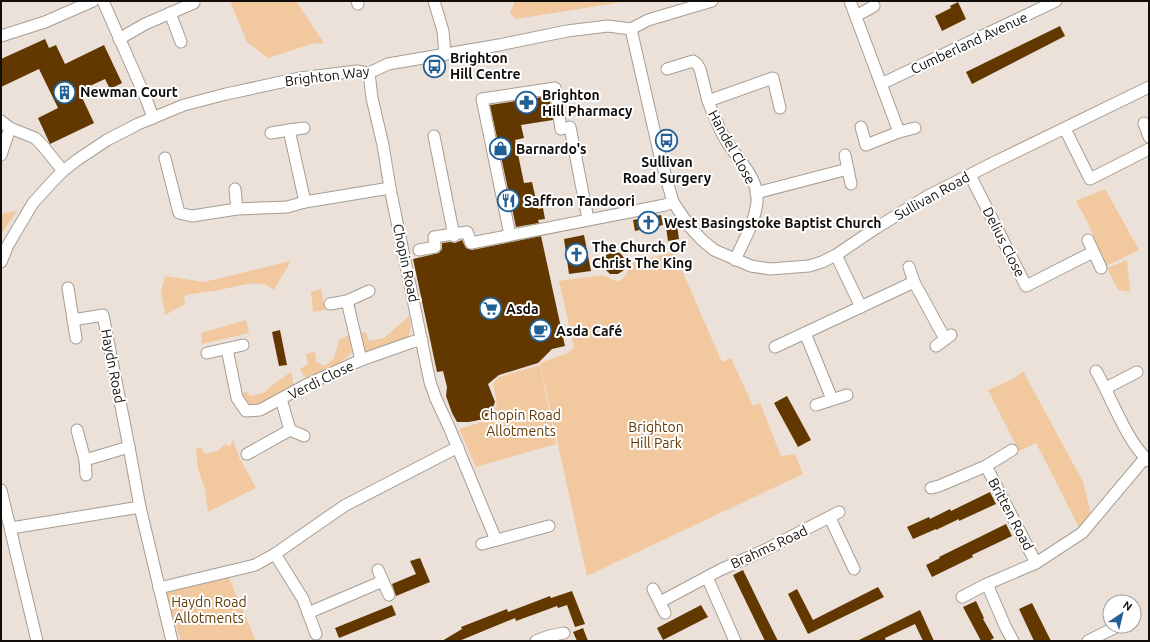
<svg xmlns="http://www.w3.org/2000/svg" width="1150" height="642" font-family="Ubuntu,sans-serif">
	<rect width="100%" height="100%" fill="#ebe1d8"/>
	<!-- green -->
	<g fill="#f2c89f">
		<polygon points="230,1 296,1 324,43 311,44 268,58 247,42"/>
		<polygon points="515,1 629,1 516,19 510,13"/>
		<polygon points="1105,189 1139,250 1106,266 1087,221 1076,201"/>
		<polygon points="17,211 1,234 1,214"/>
		<path d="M674,252L722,362L731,358L753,406L760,403L781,456L795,454L803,474L587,576L540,363L568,353L574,347L559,281C568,280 598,275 605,276C611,278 616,284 622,279C628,274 630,265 631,259L642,260Z"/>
		<polygon points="1127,260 1130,292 1118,290 1107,268"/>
		<path d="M291,261L274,290C272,289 269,286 266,285C254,280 227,289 214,291C204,292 194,293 184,296L185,304L165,315L161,291L165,276L204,282Z"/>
		<polygon points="321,289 325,310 313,312 311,292"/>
		<polygon points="409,316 411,325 408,340 361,357 358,333 366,332 369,341 384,338"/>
		<polygon points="246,320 249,333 202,344 201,333"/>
		<path d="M349,335L352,352C339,367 325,368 311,379L304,376L300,369L308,364L306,354L315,352L316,362L325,366L334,358L339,340Z"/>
		<polygon points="540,365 556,444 476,467 459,429 485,421 493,412 497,404 493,384 499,377"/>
		<polygon points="1023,371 1083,482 1091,514 1079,527 1036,443 1019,451 988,390 1015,378"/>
		<polygon points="291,372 294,386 266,403 250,408 240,394 247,392 250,396 263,393 274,384"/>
		<polygon points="233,440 239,457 256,488 208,512 205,489 198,469 196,449 201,447 205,454 217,451 225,444 230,447"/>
		<polygon points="226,571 256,641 181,641 165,594"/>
	</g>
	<!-- building -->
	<g fill="#623800">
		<polygon points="958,2 966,19 942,31 935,16 951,8 950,6"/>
		<polygon points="1060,26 1065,36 972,84 966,72"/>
		<polygon points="45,39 49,48 56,45 65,64 104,45 122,83 110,89 105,79 79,91 94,123 50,144 38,118 58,108 39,69 1,87 1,59"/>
		<polygon points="549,96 553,120 521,125 524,138 515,140 524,183 532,182 538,209 543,208 545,219 538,220 539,223 516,227 490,105"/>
		<polygon points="661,215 663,225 635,231 633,220"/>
		<polygon points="677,225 679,239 668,241 666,227"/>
		<polygon points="584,235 591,271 569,274 564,239"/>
		<polygon points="541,236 565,346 552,349 538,363 499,375 488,384 495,402 492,410 484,419 469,422 457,422 452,413 446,396 447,387 443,371 437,372 413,259 439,253 442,249 442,243 450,242 455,243 462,240 466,248 472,250"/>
		<polygon points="613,252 620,253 625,259 626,263 624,270 618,274 610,274 602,266 606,255"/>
		<polygon points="280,330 287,365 279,366 272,332"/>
		<polygon points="787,396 811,440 798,447 774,403"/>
		<polygon points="990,492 996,504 959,521 959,519 936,530 936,529 913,539 907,527 929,517 930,519 950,509 951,511"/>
		<polygon points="1006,524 1012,536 972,555 973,557 932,577 926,565 940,558 939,557"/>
		<polygon points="420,558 430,582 396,596 392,584 416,574 410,561"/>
		<polygon points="743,570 761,607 778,641 765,641 733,575"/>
		<polygon points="878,587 884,597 808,634 788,594 797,589 813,620"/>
		<polygon points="572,591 585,624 575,627 567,605 558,608 557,606 516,621 515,618 459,641 442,641 462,629 461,627 507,609 508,612 550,596 551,598"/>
		<polygon points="976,601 984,618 983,619 994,638 989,641 981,641 963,607"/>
		<polygon points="1032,603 1051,641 1034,641 1019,609"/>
		<polygon points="392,605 396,615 339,638 335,628"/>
		<polygon points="701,605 708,617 663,640 657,628"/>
		<polygon points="920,610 934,641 923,641 915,624 885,638 886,641 857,641"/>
		<polygon points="583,628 588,641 577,641 573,632"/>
	</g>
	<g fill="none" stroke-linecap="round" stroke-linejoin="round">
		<defs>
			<g id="minor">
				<polyline points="103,1 147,101 153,118"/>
				<polyline points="357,1 358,4"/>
				<polyline points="434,1 443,31 445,54"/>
				<polyline points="850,1 899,132"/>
				<polyline points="170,13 181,42"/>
				<polyline points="856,16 874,6"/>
				<polyline points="631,29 660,156 673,202 690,227 702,240 714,250 751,266 770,269 809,266 822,262 836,255 876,228 928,196 993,163 1149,87"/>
				<polyline points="1,36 45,22 93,1"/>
				<polyline points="119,39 145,24 194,3"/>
				<polyline points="667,69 693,61 697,64 700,69 708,101"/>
				<polyline points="369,73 372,98 383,145 390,188 430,382 436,399 449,427 496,540"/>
				<polyline points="881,84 1056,1"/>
				<polyline points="1,121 10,128 35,138 43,146 63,171"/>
				<polyline points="1144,123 1149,137"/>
				<polyline points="861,127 866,145 899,132 915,128"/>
				<polyline points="304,128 289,130 305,202"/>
				<polyline points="1065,129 1090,179 1149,149"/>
				<polyline points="271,133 289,130"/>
				<polyline points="434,136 454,236"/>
				<polyline points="1,155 10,128"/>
				<polyline points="845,155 851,184"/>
				<polyline points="165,158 179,213 192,216 237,209 287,207 305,202 390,188"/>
				<polyline points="970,175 1026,286 1093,252"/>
				<polyline points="235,189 237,209"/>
				<polyline points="756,193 848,169"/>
				<polyline points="510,235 482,99 555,88 561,129 570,127 587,214"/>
				<polyline points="1088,240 1101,268"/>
				<polyline points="419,250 435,247 434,237 467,232 471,243 665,205 673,202"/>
				<polyline points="836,255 861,307"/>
				<path d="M735,260C743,242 755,222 757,202C759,175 734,157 723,135C717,124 713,113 708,101L773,78L780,108"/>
				<polyline points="1,262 8,245 33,203 53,181 63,171 77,160 107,140 138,124 184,105 226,94 300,78 357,71 369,73 388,64 499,45 567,31 608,26 631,29 648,20 712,1"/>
				<polyline points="909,267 914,282 945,339"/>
				<polyline points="68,288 76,338"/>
				<polyline points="347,301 369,291"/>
				<polyline points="330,304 347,301 361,360"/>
				<polyline points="73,320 103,315 129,447 140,507 172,641"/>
				<polyline points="805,333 832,399"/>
				<polyline points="936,346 951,335"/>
				<polyline points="775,347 914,282"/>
				<polyline points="227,349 237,398 246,411 260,410 306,385 361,360 412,342 422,340"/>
				<polyline points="207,353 243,345"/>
				<path d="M1096,371C1112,398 1126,441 1149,461"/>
				<polyline points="1106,388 1137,372"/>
				<polyline points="816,405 847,395"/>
				<polyline points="77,430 85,460 86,475"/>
				<polyline points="290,430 304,436"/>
				<polyline points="247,454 290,430 281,399"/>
				<polyline points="85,460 129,447"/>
				<polyline points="986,466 1012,450"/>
				<polyline points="931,488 939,486 986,466 1036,563"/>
				<polyline points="1,490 37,641"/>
				<polyline points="830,518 854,569"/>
				<polyline points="11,528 140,507"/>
				<polyline points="482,544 549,526"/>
				<polyline points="275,554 303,599 316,634"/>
				<polyline points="378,570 389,595"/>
				<polyline points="707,577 735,641"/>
				<polyline points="987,584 1005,626 1013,641"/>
				<polyline points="159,588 255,565 275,554 344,506 458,447"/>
				<polyline points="653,589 665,613"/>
				<polyline points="962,597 987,584 1036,563 1082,533 1145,458"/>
				<polyline points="660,602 720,570 767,549 839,512"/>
				<polyline points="308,613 383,581"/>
				<polyline points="536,641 549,636 564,633"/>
				<polyline points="1088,641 1118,626"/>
			</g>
		</defs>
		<!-- minor casing -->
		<use href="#minor" stroke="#a69d94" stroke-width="13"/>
		<!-- minor -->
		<use href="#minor" stroke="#fff" stroke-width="11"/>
	</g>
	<!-- icons -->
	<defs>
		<symbol id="bus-ring" viewBox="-11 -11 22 22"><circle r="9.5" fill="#fff" stroke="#225f95" stroke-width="1.5"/><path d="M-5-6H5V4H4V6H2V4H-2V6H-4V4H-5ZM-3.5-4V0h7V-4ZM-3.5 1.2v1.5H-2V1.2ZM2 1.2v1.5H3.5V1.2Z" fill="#225f95"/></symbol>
		<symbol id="building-ring" viewBox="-11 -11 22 22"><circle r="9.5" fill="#fff" stroke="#225f95" stroke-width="1.5"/><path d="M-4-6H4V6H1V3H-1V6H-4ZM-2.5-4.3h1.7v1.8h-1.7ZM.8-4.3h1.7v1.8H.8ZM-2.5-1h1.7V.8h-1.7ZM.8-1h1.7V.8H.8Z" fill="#225f95"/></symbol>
		<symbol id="pharmacy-ring" viewBox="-11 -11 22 22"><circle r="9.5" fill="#fff" stroke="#225f95" stroke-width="1.5"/><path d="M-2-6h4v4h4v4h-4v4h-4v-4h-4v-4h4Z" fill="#225f95"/></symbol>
		<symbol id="shop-ring" viewBox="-11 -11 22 22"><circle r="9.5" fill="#fff" stroke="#225f95" stroke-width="1.5"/><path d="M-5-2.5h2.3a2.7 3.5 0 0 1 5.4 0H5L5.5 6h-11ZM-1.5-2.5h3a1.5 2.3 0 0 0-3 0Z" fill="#225f95"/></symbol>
		<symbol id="restaurant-ring" viewBox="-11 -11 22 22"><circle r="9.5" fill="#fff" stroke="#225f95" stroke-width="1.5"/><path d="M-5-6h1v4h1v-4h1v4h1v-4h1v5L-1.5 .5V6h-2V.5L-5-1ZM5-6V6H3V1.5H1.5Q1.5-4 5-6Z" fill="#225f95"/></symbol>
		<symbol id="church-ring" viewBox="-11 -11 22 22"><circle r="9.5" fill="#fff" stroke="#225f95" stroke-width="1.5"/><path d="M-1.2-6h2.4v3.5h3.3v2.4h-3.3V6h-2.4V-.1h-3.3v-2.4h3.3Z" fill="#225f95"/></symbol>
		<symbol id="supermarket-ring" viewBox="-11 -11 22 22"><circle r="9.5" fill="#fff" stroke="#225f95" stroke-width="1.5"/><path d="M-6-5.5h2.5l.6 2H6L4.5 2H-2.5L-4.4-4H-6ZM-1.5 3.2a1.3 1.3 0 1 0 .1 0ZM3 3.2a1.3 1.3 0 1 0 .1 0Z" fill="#225f95"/></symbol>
		<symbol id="cafe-ring" viewBox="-11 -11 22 22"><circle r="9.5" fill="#fff" stroke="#225f95" stroke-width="1.5"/><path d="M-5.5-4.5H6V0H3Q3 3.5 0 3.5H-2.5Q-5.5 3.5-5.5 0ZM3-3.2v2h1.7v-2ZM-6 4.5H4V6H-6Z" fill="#225f95"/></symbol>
	</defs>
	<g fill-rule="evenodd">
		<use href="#bus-ring" x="422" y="54" width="25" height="25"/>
		<use href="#building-ring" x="52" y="80" width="25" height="25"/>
		<use href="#pharmacy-ring" x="514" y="90" width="25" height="25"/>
		<use href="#bus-ring" x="654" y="128" width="25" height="25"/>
		<use href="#shop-ring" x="488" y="136" width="25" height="25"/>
		<use href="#restaurant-ring" x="496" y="188" width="25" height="25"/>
		<use href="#church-ring" x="636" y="210" width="25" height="25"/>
		<use href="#church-ring" x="564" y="242" width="25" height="25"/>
		<use href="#supermarket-ring" x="478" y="296" width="25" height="25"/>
		<use href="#cafe-ring" x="528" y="318" width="25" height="25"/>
	</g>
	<g text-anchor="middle" stroke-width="4" stroke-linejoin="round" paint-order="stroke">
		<!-- street labels -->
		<g font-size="14" fill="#110d0a" stroke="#fff">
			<text transform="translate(969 43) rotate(-25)" y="5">Cumberland Avenue</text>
			<text transform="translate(327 76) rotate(-7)" y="5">Brighton Way</text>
			<text transform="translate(732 147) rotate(61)" y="5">Handel Close</text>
			<text transform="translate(932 196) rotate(-29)" y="5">Sullivan Road</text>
			<text transform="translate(1004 242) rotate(63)" y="5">Delius Close</text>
			<text transform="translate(406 263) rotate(78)" y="5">Chopin Road</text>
			<text transform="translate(113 366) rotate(79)" y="5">Haydn Road</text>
			<text transform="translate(321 380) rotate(-26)" y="5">Verdi Close</text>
			<text transform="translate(1011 514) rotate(62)" y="5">Britten Road</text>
			<text transform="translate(769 547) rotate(-25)" y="5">Brahms Road</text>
		</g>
		<!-- poi labels -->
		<g font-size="14" font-weight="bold" fill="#110d0a" stroke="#fff" text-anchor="start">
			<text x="450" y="63">Brighton<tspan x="450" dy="16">Hill Centre</tspan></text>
			<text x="80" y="97">Newman Court</text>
			<text x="542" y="100">Brighton<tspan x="542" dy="16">Hill Pharmacy</tspan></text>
			<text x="516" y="154">Barnardo's</text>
			<text x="667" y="167" text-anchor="middle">Sullivan<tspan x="667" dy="16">Road Surgery</tspan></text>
			<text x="524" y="206">Saffron Tandoori</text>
			<text x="664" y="228">West Basingstoke Baptist Church</text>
			<text x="592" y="252">The Church Of<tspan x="592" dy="16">Christ The King</tspan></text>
			<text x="506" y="314">Asda</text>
			<text x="556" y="336">Asda Café</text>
		</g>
		<!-- park labels -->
		<g font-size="14" fill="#613803" stroke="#fff">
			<text x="521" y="420">Chopin Road<tspan x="521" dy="16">Allotments</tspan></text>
			<text x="656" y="432">Brighton<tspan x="656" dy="16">Hill Park</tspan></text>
			<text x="209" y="607">Haydn Road<tspan x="209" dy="16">Allotments</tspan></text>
		</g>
	</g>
	<!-- border -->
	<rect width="1150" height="642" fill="none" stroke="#110d0a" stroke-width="4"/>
	<!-- north arrow -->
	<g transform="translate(1122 614) rotate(35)"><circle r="19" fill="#ffffff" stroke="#a09e9d"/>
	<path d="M0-3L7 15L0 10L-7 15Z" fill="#225f95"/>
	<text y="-6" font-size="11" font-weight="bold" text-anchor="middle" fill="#110d0a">N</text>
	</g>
</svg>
